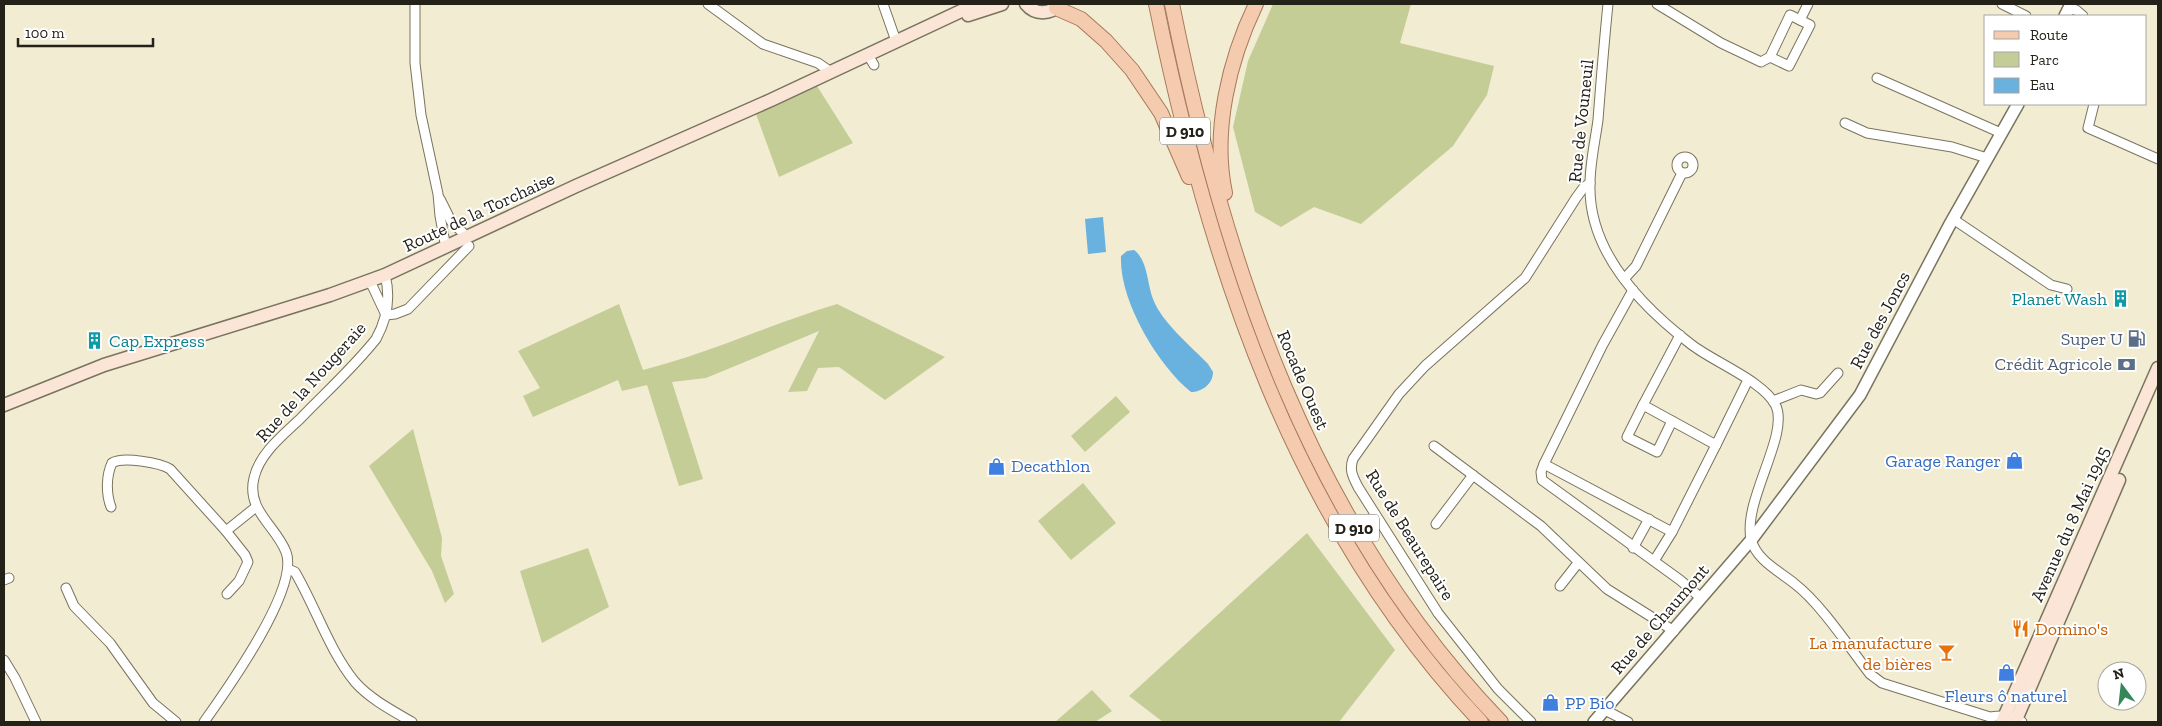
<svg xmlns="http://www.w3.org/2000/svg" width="2162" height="726" font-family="'Zilla Slab',serif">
	<rect width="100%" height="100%" fill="#f2ecd3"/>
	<!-- green -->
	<g fill="#c5cd97">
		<polygon points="1273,4 1411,4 1400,43 1494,66 1487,95 1453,146 1361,224 1314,207 1281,227 1255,212 1233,127 1248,61"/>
		<polygon points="817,86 853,143 779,177 756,114"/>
		<path d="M619,304L643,370C709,353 771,324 837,304L945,357L885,400L839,367L818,368L807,391L788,392L819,331L706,378L672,382L703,479L679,486L647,385L622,391L618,380L533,417L523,396L540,388L518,351Z"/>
		<polygon points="1116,396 1130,412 1085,452 1071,436"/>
		<polygon points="413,429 442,538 441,556 454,594 445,603 432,571 369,466"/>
		<polygon points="1083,483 1116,523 1071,560 1038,521"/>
		<polygon points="1307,533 1395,650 1339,722 1163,722 1129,696"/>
		<polygon points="588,548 609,607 542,643 520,571"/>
		<polygon points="1092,690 1112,711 1095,722 1055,722"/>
	</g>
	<!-- water -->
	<g fill="#69b1de">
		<polygon points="1103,217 1106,252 1088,254 1085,219"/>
		<path d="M1134,250C1148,260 1147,284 1153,299C1162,323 1191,346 1208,364L1213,372C1213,384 1202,392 1191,392C1157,364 1119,300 1121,256L1127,251Z"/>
	</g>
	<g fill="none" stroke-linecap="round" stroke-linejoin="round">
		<defs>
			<g id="minor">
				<polyline points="415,4 415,63 421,115 438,194 440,216 446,248"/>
				<polyline points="708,4 763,44 818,63 831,72"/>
				<polyline points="883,4 896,41"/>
				<path d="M1608,4C1604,43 1601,81 1598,120C1595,142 1590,163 1590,184C1588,252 1642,307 1692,345C1714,362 1765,382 1776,406C1789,436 1743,500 1751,539C1756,560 1779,571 1795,584C1821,604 1849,647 1870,674L1882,683L1990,717C2003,715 2012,715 2022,722"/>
				<polyline points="1657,4 1721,43 1761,62 1770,57 1790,15 1810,25 1789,66 1770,57"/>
				<polyline points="2002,4 2026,16"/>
				<polyline points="2069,9 2076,10 2083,16"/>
				<polyline points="1800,20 1808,4"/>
				<polyline points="868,55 874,65"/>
				<polyline points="1877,78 2001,133"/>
				<polyline points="2094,104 2088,128 2158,159"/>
				<polyline points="1845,123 1867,133 1952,147 1987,158"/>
				<circle cx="1685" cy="165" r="8"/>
				<polyline points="440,199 451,221 467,237"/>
				<polyline points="1953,219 2051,285 2067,289"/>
				<polyline points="1624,279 1636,266 1682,173"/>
				<polyline points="370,281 386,315"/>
				<polyline points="386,315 395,314 408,309 469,246"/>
				<polyline points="1680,335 1643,405 1716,445 1748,380"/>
				<polyline points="1773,401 1801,390 1816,394 1820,393 1838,373"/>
				<polyline points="1643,405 1627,437 1657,452 1672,421"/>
				<polyline points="1434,446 1541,526 1607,589 1674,631"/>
				<polyline points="1544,464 1602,346 1633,290"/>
				<path d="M111,507C106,494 106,476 112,463C123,456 160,463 170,469L226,531L256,507"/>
				<polyline points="1436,524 1473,475"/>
				<polyline points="226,531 245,555 248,562 239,581 227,594"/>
				<polyline points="1633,548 1649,519"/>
				<polyline points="1654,561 1672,532"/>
				<path d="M288,569L295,572C316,608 329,650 355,682C370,699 393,711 412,722"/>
				<polyline points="4,580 9,578"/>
				<polyline points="1560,586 1578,563"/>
				<polyline points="66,588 74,606 110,643 153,703 176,722"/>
				<polyline points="1701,598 1680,580 1542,480 1541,472 1544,464 1672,532 1716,445"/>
				<polyline points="4,660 15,678 36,722"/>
				<polyline points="1605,710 1628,722"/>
				<path d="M204,722C226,691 300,588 286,552C276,526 246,510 254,478C259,454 283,435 300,419C325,393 353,368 376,339C387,319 391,298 385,275"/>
				<path d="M1531,722L1498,689L1438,613L1358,487C1353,477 1349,470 1353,459L1399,394L1425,366L1525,278L1576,198L1584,187L1590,183"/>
			</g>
			<g id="tertiary">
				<polyline points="2065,16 2071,4"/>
				<polyline points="1594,722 1752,539 1860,395 1949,226 2018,104"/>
			</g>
			<g id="secondary">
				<path d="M1026,4C1035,15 1050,15 1060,4"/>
				<polyline points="968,15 1002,4"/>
				<polyline points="4,405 104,365 330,295 385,275 576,186 771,100 976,4"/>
				<polyline points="2002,722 2158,368"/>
				<polyline points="2015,722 2119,480"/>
			</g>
			<g id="primary">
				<path d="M1156,4C1209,264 1294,525 1481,722"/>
				<path d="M1172,4C1225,268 1311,525 1501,722"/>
				<polyline points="1056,8 1081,19 1106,41 1132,70 1161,113 1189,177"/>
				<path d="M1225,193C1212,131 1229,60 1256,4"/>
			</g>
		</defs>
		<!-- minor casing -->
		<use href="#minor" stroke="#79745e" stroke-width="11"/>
		<!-- tertiary casing -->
		<use href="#tertiary" stroke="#79745e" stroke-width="14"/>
		<!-- secondary casing -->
		<use href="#secondary" stroke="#79745e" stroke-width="15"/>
		<!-- primary casing -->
		<use href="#primary" stroke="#a77958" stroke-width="16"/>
		<!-- minor -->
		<use href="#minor" stroke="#fff" stroke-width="9"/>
		<!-- tertiary -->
		<use href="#tertiary" stroke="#fff" stroke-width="11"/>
		<!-- secondary -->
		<use href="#secondary" stroke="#fae5d7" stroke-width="12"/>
		<!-- primary -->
		<use href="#primary" stroke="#f5cbb0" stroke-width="14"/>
	</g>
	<!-- icons -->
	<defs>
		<symbol id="building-bare" viewBox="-9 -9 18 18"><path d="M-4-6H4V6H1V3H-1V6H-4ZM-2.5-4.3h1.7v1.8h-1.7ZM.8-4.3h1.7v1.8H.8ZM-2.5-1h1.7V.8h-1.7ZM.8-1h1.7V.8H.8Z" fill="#0f9aa8" stroke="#fff" stroke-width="2.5" paint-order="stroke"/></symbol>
		<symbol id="fuel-bare" viewBox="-9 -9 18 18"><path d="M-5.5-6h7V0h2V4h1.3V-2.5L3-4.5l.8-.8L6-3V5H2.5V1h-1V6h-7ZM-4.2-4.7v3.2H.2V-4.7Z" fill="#5c6f8a" stroke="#fff" stroke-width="2.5" paint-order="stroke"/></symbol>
		<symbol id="bank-bare" viewBox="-9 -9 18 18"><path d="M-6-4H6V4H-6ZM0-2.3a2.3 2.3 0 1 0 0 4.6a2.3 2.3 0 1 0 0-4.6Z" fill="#5c6f8a" stroke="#fff" stroke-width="2.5" paint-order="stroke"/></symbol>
		<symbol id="shop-bare" viewBox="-9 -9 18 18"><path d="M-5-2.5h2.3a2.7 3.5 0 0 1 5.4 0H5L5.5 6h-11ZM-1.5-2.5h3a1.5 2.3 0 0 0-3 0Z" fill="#3f7fe0" stroke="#fff" stroke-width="2.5" paint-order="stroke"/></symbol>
		<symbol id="restaurant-bare" viewBox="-9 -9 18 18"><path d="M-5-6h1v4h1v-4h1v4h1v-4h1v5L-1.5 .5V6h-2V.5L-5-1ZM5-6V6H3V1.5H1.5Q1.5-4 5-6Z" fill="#e8710a" stroke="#fff" stroke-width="2.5" paint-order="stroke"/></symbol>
		<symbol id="bar-bare" viewBox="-9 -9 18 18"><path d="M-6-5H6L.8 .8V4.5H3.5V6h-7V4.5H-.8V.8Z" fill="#e8710a" stroke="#fff" stroke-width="2.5" paint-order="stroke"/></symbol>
	</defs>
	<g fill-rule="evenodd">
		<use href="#building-bare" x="2108" y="286" width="25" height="25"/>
		<use href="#fuel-bare" x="2124" y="326" width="25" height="25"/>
		<use href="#building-bare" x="82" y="328" width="25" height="25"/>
		<use href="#bank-bare" x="2114" y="352" width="25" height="25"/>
		<use href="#shop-bare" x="2002" y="448" width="25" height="25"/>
		<use href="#shop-bare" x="984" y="454" width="25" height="25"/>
		<use href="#restaurant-bare" x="2008" y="616" width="25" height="25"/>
		<use href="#bar-bare" x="1934" y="640" width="25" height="25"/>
		<use href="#shop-bare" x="1994" y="660" width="25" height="25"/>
		<use href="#shop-bare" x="1538" y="690" width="25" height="25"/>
	</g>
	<g text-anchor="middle" stroke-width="4" stroke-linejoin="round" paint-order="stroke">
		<!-- shield labels -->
		<g fill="#fff" stroke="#65645d" stroke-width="1">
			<rect x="1160" y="117.5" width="50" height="27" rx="4"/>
			<rect x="1329" y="514.5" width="50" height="27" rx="4"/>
		</g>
		<g font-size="16" font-weight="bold" fill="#232118">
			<text x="1185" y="137">D 910</text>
			<text x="1354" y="534">D 910</text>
		</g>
		<!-- street labels -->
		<g font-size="18" fill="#232118" stroke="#fff">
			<text transform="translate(1581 121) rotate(-84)" y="6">Rue de Vouneuil</text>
			<text transform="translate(479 212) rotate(-25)" y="6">Route de la Torchaise</text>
			<text transform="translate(1880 320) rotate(-62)" y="6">Rue des Joncs</text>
			<text transform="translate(1303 380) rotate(67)" y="6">Rocade Ouest</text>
			<text transform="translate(311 382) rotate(-48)" y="6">Rue de la Nougeraie</text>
			<text transform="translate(2070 524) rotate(-66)" y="6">Avenue du 8 Mai 1945</text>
			<text transform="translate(1410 535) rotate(58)" y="6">Rue de Beaurepaire</text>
			<text transform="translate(1660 619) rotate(-49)" y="6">Rue de Chaumont</text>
		</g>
		<!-- culture labels -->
		<g font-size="18" fill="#0d838f" stroke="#fff" text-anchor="end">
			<text x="2107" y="305">Planet Wash</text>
			<text x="109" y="347" text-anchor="start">Cap Express</text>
		</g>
		<!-- service labels -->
		<g font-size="18" fill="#4e5e75" stroke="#fff" text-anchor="end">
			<text x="2123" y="345">Super U</text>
			<text x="2112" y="370">Crédit Agricole</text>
		</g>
		<!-- shop labels -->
		<g font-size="18" fill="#366cbe" stroke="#fff" text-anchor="start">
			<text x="2001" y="467" text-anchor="end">Garage Ranger</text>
			<text x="1011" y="472">Decathlon</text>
			<text x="2006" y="702" text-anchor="middle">Fleurs ô naturel</text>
			<text x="1565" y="709">PP Bio</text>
		</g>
		<!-- food labels -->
		<g font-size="18" fill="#c56008" stroke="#fff" text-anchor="start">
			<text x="2035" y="635">Domino's</text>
			<text x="1932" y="649" text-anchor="end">La manufacture<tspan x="1932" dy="21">de bières</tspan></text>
		</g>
	</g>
	<!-- border -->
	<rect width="2162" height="726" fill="none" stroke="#232118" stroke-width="10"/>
	<!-- legend -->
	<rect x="1984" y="15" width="162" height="90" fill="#ffffff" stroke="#a7a6a3"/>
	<rect x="1994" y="31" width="25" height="8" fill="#f5cbb0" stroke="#a7a6a3"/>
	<text x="2030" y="40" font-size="15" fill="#232118">Route</text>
	<rect x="1994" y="52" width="25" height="15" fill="#c5cd97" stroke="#a7a6a3"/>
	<text x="2030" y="65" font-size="15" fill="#232118">Parc</text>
	<rect x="1994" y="78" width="25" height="15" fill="#69b1de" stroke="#a7a6a3"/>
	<text x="2030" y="90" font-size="15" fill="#232118">Eau</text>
	<!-- north arrow -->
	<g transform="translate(2122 686) rotate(345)"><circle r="24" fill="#ffffff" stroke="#a7a6a3"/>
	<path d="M0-4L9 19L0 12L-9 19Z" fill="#358658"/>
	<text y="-8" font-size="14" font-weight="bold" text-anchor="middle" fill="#232118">N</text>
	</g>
	<!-- scale -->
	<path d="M18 38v8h135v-8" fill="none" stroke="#232118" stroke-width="2.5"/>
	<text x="25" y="38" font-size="15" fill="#232118" stroke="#ffffff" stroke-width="4" paint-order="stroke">100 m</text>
</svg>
